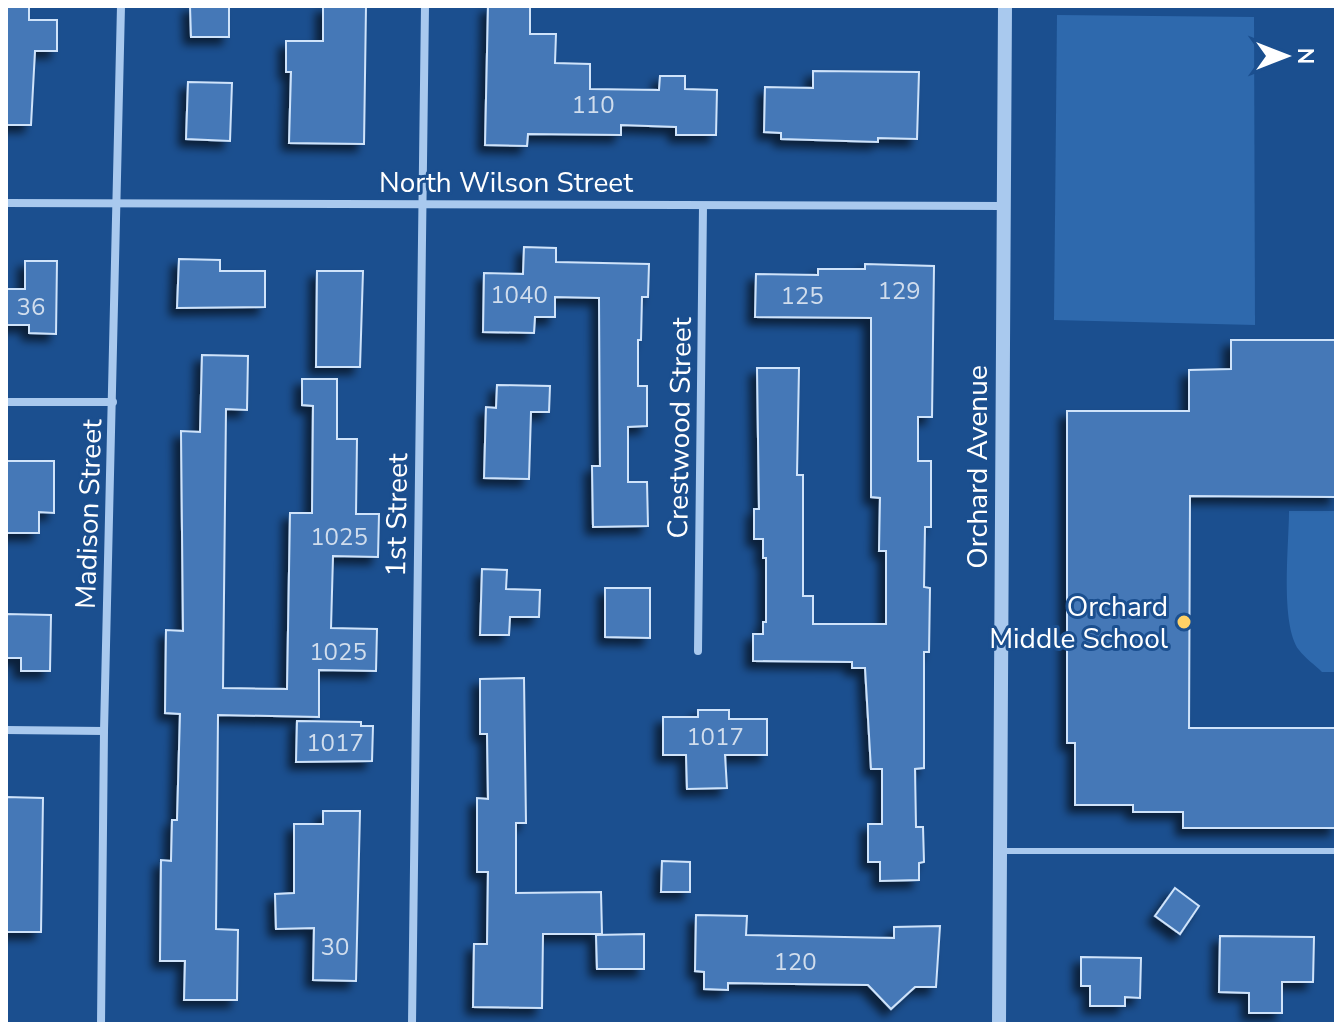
<svg xmlns="http://www.w3.org/2000/svg" width="1342" height="1030" font-family="'Nunito Sans',sans-serif">
	<defs>
		<filter id="shadow"><feDropShadow dx="-7" dy="7" stdDeviation="4" flood-color="#0009"/></filter>
	</defs>
	<rect width="100%" height="100%" fill="#1b4f8f"/>
	<!-- green -->
	<g fill="#2e69ad">
		<polygon points="1057,15 1254,17 1255,325 1054,320"/>
		<path d="M1289,511H1336V672H1322C1315,665 1305,658 1299,650C1280,624 1289,545 1289,511Z"/>
	</g>
	<!-- building -->
	<g fill="#4478b7" stroke="#cfe3fa" stroke-width="2" filter="url(#shadow)">
		<polygon points="6,6 29,6 29,20 57,20 57,51 35,51 31,125 6,125"/>
		<polygon points="190,6 229,6 229,37 191,37"/>
		<polygon points="323,6 366,6 364,144 289,143 291,72 286,72 286,41 323,41"/>
		<polygon points="488,6 530,6 530,34 556,34 555,63 590,64 590,89 659,90 660,76 685,76 685,89 717,90 716,135 676,135 676,127 621,125 621,135 528,134 527,146 485,145"/>
		<polygon points="813,71 919,72 917,139 878,138 878,142 781,139 781,133 764,132 765,87 813,88"/>
		<polygon points="188,82 232,83 230,141 186,139"/>
		<polygon points="524,247 556,248 556,262 649,264 648,297 642,297 641,340 638,340 638,386 647,386 647,426 628,427 628,482 647,482 648,526 593,527 592,466 600,466 599,298 555,297 555,317 535,317 534,333 483,332 484,273 523,274"/>
		<polygon points="179,259 220,260 220,271 265,271 265,307 177,308"/>
		<polygon points="25,261 57,261 56,334 29,333 29,325 6,325 6,289 25,289"/>
		<polygon points="865,264 934,266 932,417 918,417 918,461 931,461 931,527 925,527 924,587 930,588 929,652 924,652 924,768 915,769 916,827 923,827 924,862 919,863 919,880 880,881 880,862 868,862 868,824 882,824 882,769 871,769 865,668 852,668 852,662 753,661 753,634 763,634 763,622 766,622 766,558 763,558 763,539 754,539 754,509 759,509 757,368 799,368 797,475 803,475 803,596 813,596 813,624 886,624 886,551 879,551 880,498 871,497 871,318 755,317 756,274 818,275 818,269 865,269"/>
		<polygon points="317,271 363,271 360,367 316,367"/>
		<polygon points="1231,340 1336,340 1336,497 1190,496 1189,728 1336,728 1336,828 1183,828 1183,812 1133,812 1133,805 1075,805 1075,743 1067,743 1067,411 1189,411 1189,370 1231,369"/>
		<polygon points="202,355 248,356 247,410 226,409 223,688 287,689 290,513 312,513 313,406 302,405 302,379 337,379 337,439 357,439 356,514 379,514 378,557 333,556 331,628 377,629 376,671 319,670 319,717 218,715 216,929 238,930 237,1000 184,1000 185,961 160,961 161,860 171,861 172,820 177,820 180,714 165,713 166,630 183,631 181,431 200,432"/>
		<polygon points="497,385 550,386 549,412 531,412 529,479 484,478 486,407 496,408"/>
		<polygon points="6,461 54,461 54,513 39,512 39,533 6,533"/>
		<polygon points="482,569 507,570 506,589 540,590 539,617 510,617 509,635 480,635"/>
		<polygon points="605,588 650,588 650,638 605,637"/>
		<polygon points="6,614 51,615 50,671 21,671 21,658 6,658"/>
		<polygon points="524,678 526,823 516,823 516,893 601,892 602,934 543,934 542,1008 473,1007 474,944 487,944 488,872 477,872 477,798 488,799 487,734 480,734 480,679"/>
		<polygon points="698,710 729,710 729,719 767,719 767,755 725,755 727,788 687,789 686,755 663,755 663,717 698,717"/>
		<polygon points="297,721 361,722 361,726 373,726 372,761 296,762"/>
		<polygon points="6,797 43,798 41,932 6,932"/>
		<polygon points="323,811 360,811 356,981 313,980 314,928 276,929 275,894 294,893 294,824 323,824"/>
		<polygon points="662,861 690,862 690,892 661,892"/>
		<polygon points="1175,888 1199,906 1180,934 1155,916"/>
		<polygon points="696,915 747,916 746,935 894,938 894,927 940,926 936,987 915,987 891,1009 868,985 728,983 728,990 704,989 704,972 695,971"/>
		<polygon points="644,934 644,969 597,969 596,935"/>
		<polygon points="1220,936 1314,937 1313,982 1282,982 1282,1013 1249,1013 1249,993 1219,992"/>
		<polygon points="1081,957 1141,958 1140,998 1125,997 1125,1006 1090,1006 1090,986 1081,986"/>
	</g>
	<g fill="none" stroke-linecap="round" stroke-linejoin="round">
		<!-- service -->
		<polyline stroke="#a9c9ee" stroke-width="6" points="1000,851 1336,851"/>
		<!-- minor -->
		<g stroke="#a9c9ee" stroke-width="8">
			<polyline points="6,203 1004,206"/>
			<polyline points="6,402 113,402"/>
			<polyline points="698,651 703,206"/>
			<polyline points="6,730 104,731"/>
			<polyline points="101,1024 104,731 121,6"/>
			<polyline points="412,1024 425,6"/>
		</g>
		<!-- tertiary -->
		<polyline stroke="#a9c9ee" stroke-width="14" points="999,1024 1005,6"/>
	</g>
	<!-- markers -->
	<circle fill="#ffd166" stroke="#1b4f8f" stroke-width="3" cx="1184" cy="622" r="8"/>
	<g text-anchor="middle" stroke-width="6" stroke-linejoin="round" paint-order="stroke">
		<!-- number labels -->
		<g font-size="24" fill="#d0dded">
			<text x="593" y="113">110</text>
			<text x="899" y="299">129</text>
			<text x="519" y="303">1040</text>
			<text x="802" y="304">125</text>
			<text x="31" y="315">36</text>
			<text x="339" y="545">1025</text>
			<text x="338" y="660">1025</text>
			<text x="715" y="745">1017</text>
			<text x="335" y="751">1017</text>
			<text x="335" y="955">30</text>
			<text x="795" y="970">120</text>
		</g>
		<!-- street labels -->
		<g font-size="28" fill="#fff" stroke="#1b4f8f">
			<text x="506" y="192">North Wilson Street</text>
			<text transform="translate(679 428) rotate(-89)" y="10">Crestwood Street</text>
			<text transform="translate(977 467) rotate(-90)" y="10">Orchard Avenue</text>
			<text transform="translate(88 514) rotate(-88)" y="10">Madison Street</text>
			<text transform="translate(396 515) rotate(-89)" y="10">1st Street</text>
		</g>
		<!-- poi labels -->
		<g font-size="28" fill="#fff" stroke="#1b4f8f" text-anchor="end">
			<text x="1168" y="616">Orchard<tspan x="1168" dy="32">Middle School</tspan></text>
		</g>
	</g>
	<!-- border -->
	<rect width="1342" height="1030" fill="none" stroke="#ffffff" stroke-width="16"/>
	<!-- north arrow -->
	<g transform="translate(1286 56) rotate(90)" stroke="#1b4f8f" stroke-width="6" paint-order="stroke">
	<path d="M0-6L14 30L0 20L-14 30Z" fill="#ffffff"/>
	<text y="-12" font-size="22" font-weight="bold" text-anchor="middle" fill="#ffffff">N</text>
	</g>
</svg>
